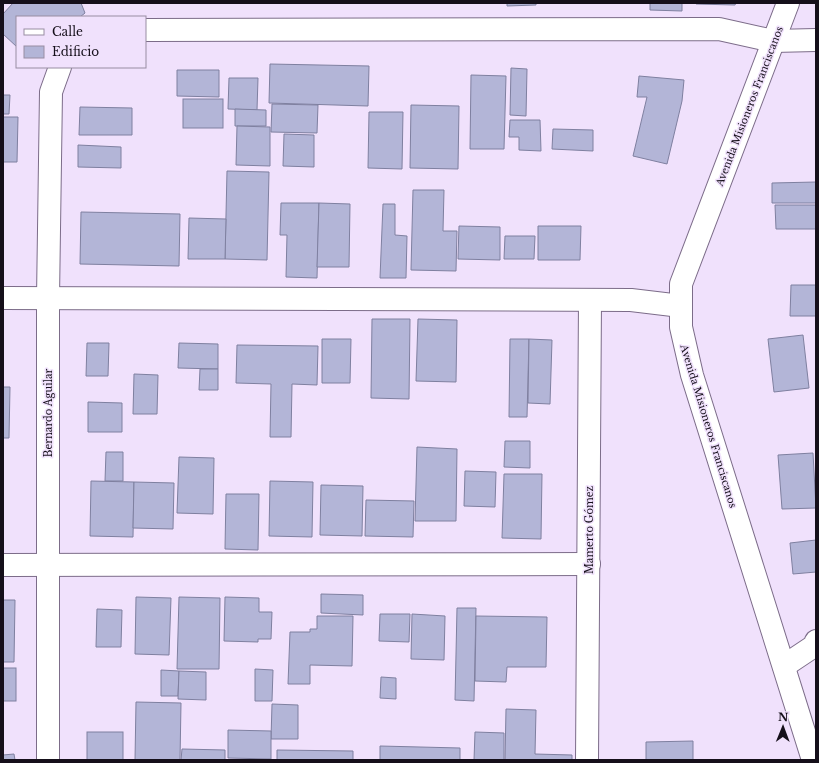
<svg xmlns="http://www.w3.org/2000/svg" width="819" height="763" font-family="'Libre Baskerville',serif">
	<rect width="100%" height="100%" fill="#f0e1fc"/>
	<!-- building -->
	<g fill="#b3b5d7" stroke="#7f80a0">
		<polygon points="13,3 81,3 85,13 80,17 17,17 17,47 3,34 3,14"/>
		<polygon points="507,3 536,3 536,5 507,6"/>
		<polygon points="650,3 682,3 682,11 650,10"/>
		<polygon points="696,3 736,3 735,5 696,4"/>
		<polygon points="270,64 369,66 368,106 269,103"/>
		<polygon points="511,68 527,69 526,116 510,115"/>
		<polygon points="177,70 219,70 219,97 177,96"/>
		<polygon points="471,75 506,76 504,149 470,149"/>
		<polygon points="639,76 684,80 682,101 667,164 633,156 647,97 637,97"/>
		<polygon points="229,78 258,78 257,110 228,109"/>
		<polygon points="3,95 10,95 9,114 3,114"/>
		<rect x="183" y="99" width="40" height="29"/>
		<polygon points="272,104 318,105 317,133 271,132"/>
		<polygon points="411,105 459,106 458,169 410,168"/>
		<polygon points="80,107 132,108 132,135 79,135"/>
		<polygon points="235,109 266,110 266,126 235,126"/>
		<polygon points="369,112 403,112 402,169 368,168"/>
		<polygon points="3,117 18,117 17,162 3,162"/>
		<polygon points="510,120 540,120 541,151 519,150 519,137 509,137"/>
		<polygon points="237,126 270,127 270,166 236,165"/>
		<polygon points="553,129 593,130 593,151 552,149"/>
		<polygon points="284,134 314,135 314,167 283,166"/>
		<polygon points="78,145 121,147 121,168 78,167"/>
		<polygon points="227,171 269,172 267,260 225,259"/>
		<polygon points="816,182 816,203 772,203 772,183"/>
		<polygon points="413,190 444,190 443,231 457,231 456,271 411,270"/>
		<polygon points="281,203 319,203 317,278 286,277 287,235 280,235"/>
		<polygon points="319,203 350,204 349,267 317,267"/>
		<polygon points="383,204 395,204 395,235 407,236 406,278 380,278"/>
		<polygon points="775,205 816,205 816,229 776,229"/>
		<polygon points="81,212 180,214 179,266 80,264"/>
		<polygon points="189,218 226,219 225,259 188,259"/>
		<polygon points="459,226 500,227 500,260 458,259"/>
		<polygon points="538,226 581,226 580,260 538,260"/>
		<polygon points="505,236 535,236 534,259 504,259"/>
		<polygon points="791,285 816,285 816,316 790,316"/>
		<polygon points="372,319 410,319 409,399 371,398"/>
		<polygon points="418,319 457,320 456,382 416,381"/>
		<polygon points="803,335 809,388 774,392 768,339"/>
		<polygon points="322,339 351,339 350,383 322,383"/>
		<polygon points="510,339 529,339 527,417 509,417"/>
		<polygon points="529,339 552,340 550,404 528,403"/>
		<polygon points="87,343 109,343 108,376 86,376"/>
		<polygon points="179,343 218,344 218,369 178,368"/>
		<polygon points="237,345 318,346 317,385 292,384 291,437 270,437 271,384 236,383"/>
		<polygon points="200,369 218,369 218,390 199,390"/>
		<polygon points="134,374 158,375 157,414 133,414"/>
		<polygon points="3,387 10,387 9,438 3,438"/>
		<polygon points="88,402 122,403 122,432 88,432"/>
		<polygon points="505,441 530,441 530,468 504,467"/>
		<polygon points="417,447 457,449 456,521 415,521"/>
		<polygon points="106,452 123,452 123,481 105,481"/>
		<polygon points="813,453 816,508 782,509 778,455"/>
		<polygon points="179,457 214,458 213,514 177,513"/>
		<polygon points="465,471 496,472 495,507 464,506"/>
		<polygon points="504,474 542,474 541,539 502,538"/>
		<polygon points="91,481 134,482 133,537 90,536"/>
		<polygon points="270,481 313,482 312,537 269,536"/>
		<polygon points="134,482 174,483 173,529 133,528"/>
		<polygon points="321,485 363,486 362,536 320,535"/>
		<polygon points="226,494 259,494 258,550 225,549"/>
		<polygon points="366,500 414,501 413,537 365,536"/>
		<polygon points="816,540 816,572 793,574 790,543"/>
		<polygon points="321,594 363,595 363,615 321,613"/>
		<polygon points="136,597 171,598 169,655 135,654"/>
		<polygon points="179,597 220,598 219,669 177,669"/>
		<polygon points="225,597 259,598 259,612 272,612 271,639 258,639 258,642 224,641"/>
		<polygon points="3,600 15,600 14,662 3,662"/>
		<polygon points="457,608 476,608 474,701 455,700"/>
		<polygon points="97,609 122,610 121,647 96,647"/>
		<polygon points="380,614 410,614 409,642 379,641"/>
		<polygon points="412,614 445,616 444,660 411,659"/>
		<polygon points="317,616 353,616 352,666 310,665 310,684 288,684 290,632 310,632 310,629 317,629"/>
		<polygon points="476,616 547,617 546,667 507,667 506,682 475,681"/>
		<rect x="3" y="668" width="13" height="33"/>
		<polygon points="255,669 273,670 272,701 255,701"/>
		<polygon points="161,670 179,671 178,696 161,696"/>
		<polygon points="179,671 206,672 206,700 178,699"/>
		<polygon points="381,677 396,678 396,699 380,698"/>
		<polygon points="136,702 181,703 180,760 135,760"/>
		<polygon points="272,704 298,705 298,739 271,739"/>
		<polygon points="506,709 536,710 535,754 572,755 572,760 505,760"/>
		<polygon points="228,730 271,731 271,759 228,758"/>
		<rect x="87" y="732" width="36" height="28"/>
		<polygon points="475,732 504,733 504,760 474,760"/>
		<polygon points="693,741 693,760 646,760 646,742"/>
		<polygon points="380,746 460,748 460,760 380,760"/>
		<polygon points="182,749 225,750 225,760 181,760"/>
		<polygon points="277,750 353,751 353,760 277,760"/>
		<polygon points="14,754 15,760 3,760 3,755"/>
	</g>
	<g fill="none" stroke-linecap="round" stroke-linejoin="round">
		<defs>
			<g id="minor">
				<polyline points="145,30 719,29 773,41 816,40"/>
				<polyline points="3,298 631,300 681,306"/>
				<polyline points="3,565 589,564"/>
				<polyline points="784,666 814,646 816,641"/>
				<polyline points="48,760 48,298 51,92 60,67"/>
				<polyline points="587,760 590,300"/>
			</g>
			<polyline id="tertiary" points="788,3 681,284 681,327 692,375 813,760"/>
		</defs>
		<!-- minor casing -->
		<use href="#minor" stroke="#7c6c89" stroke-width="24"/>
		<!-- tertiary casing -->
		<use href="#tertiary" stroke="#7c6c89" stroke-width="24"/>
		<!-- minor -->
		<use href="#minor" stroke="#fff" stroke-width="22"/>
		<!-- tertiary -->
		<use href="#tertiary" stroke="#fff" stroke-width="22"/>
	</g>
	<g text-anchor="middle" stroke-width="3" stroke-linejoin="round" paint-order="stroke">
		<!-- street labels -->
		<g font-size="10" fill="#150f1a" stroke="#f0e1fc">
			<text transform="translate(749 106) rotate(-69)" y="4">Avenida Misioneros Franciscanos</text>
			<text transform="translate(48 413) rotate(-90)" y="4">Bernardo Aguilar</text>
			<text transform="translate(709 426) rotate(73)" y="4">Avenida Misioneros Franciscanos</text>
			<text transform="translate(589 530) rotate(-90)" y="4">Mamerto Gómez</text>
		</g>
	</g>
	<!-- border -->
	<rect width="819" height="763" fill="none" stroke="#150f1a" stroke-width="8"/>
	<!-- legend -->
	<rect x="16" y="16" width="130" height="52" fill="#f0e1fc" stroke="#988da2"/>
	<rect x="24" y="29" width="20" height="6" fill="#ffffff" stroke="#988da2"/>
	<text x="52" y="36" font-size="12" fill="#150f1a">Calle</text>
	<rect x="24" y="46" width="20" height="12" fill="#b3b5d7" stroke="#988da2"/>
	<text x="52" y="56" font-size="12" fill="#150f1a">Edificio</text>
	<!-- north arrow -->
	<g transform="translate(783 727) rotate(1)" stroke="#f0e1fc" stroke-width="3" paint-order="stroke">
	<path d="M0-3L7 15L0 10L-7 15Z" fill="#150f1a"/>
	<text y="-6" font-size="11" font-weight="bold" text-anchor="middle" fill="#150f1a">N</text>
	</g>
</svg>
